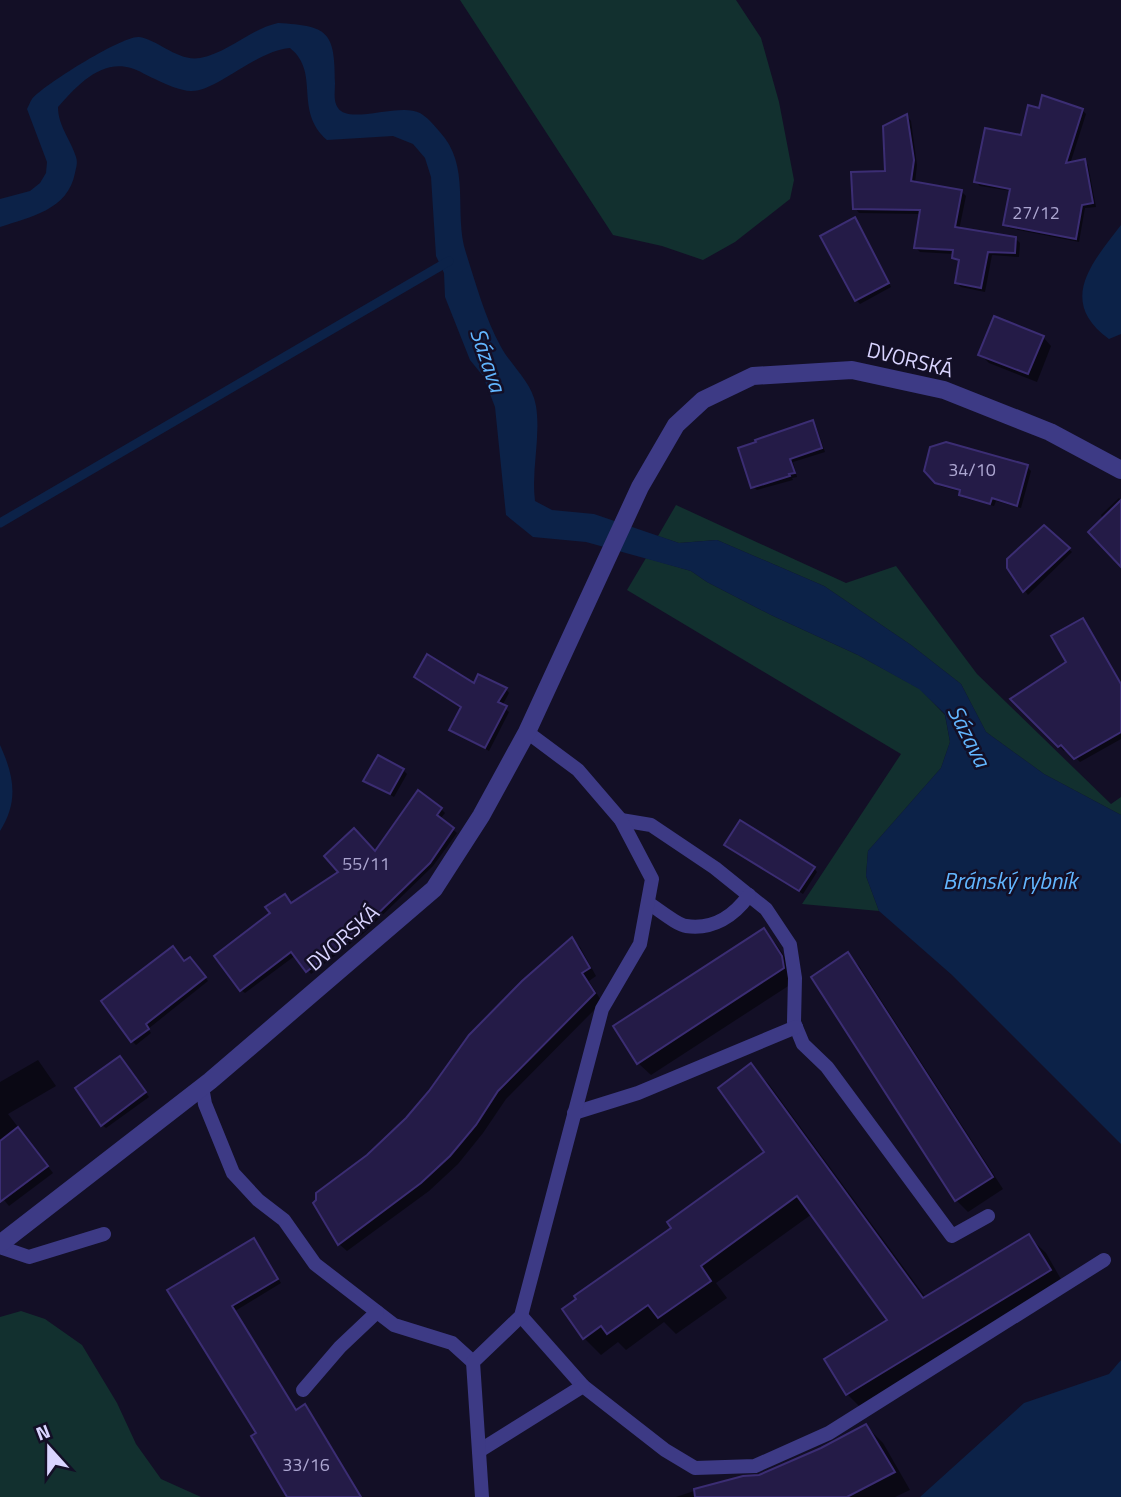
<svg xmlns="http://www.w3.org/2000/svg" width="1121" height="1497" font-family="'Titillium Web',sans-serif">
	<rect width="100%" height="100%" fill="#130f26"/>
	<!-- green -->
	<g fill="#12302f">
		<polygon points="460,0 736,0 761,38 779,102 794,180 790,199 735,242 703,260 662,246 613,235"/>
		<polygon points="676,505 846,583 896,566 977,674 1111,804 1121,797 1121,815 1044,774 986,732 961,684 911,645 824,586 717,540 679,543 658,536"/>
		<polygon points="646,558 691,571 707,582 771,615 858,655 920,689 945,715 950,742 941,768 868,851 866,876 879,911 802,904 901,754 627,590"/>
		<polygon points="21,1311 45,1319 82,1345 117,1403 136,1444 161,1479 201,1497 0,1497 0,1317"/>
	</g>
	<!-- water -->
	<g fill="#0c2248">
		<path d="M278,23C328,26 335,31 335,83C335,91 333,101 338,108C349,125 400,102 420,113C427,117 434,125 439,131C472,166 453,212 466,253C476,284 485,318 501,347C512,367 532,382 536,406C541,438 531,469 535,501L552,510L594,514L679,543L717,540L824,586L911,645L961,684L986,732L1044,774L1121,815V1144L952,975L879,911L866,876L868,851L941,768L950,742L945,714L919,689L858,655L771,615L707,582L691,571L586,542L533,537L506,515L495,407L483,376L470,360L445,297L444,273L436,256L431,177L425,158L413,144L393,136L327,140C293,110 321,73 290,48C255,51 216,92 191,91C181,91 165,84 155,79C147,76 139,70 131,68C100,59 76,87 58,107C58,126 71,140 76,157C78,163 76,168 75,173C68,210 30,217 0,227V199L30,191L40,183L46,173L47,162L27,109C29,105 30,102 32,99C42,86 123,35 139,37C157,39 178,62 200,58C228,53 250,29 278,23Z"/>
		<path d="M1121,225V334L1109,339C1057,301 1092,263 1121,225Z"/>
		<path d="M0,745C14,776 19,801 0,831Z"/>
		<polygon points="1121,1360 1121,1497 920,1497 1024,1403 1109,1374"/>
	</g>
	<!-- shadow -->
	<g fill="#0007">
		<polygon points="1082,110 1086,114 1070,164 1084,161 1088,165 1096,207 1085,208 1079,242 1009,228 1005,224 1011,191 980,186 976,182 1022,137"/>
		<polygon points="907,116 911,121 917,165 915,183 962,192 966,196 959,230 1016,239 1020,243 1019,257 992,255 985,292 961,287 956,282 960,262 954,257 954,254 920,252 916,248 921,214 859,213 855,208 887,173"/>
		<polygon points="855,219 891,287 860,304 856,300"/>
		<polygon points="1043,337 1051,346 1037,382 989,363 980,354"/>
		<polygon points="812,422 816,426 825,452 793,462 797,477 792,478 793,480 757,490 753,487 759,444"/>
		<polygon points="1027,467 1031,471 1021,508 996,501 994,506 964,498 961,495 961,492 940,486 926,470"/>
		<polygon points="1119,498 1121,500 1121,564 1101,515"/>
		<polygon points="1044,527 1072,552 1028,595 1008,567"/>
		<polygon points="1083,620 1121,683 1121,739 1080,762 1067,749 1064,751 1013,700 1069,663"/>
		<polygon points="416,677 506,689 509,693 502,706 509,712 489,751 451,729 462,708"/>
		<polygon points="403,770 407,774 394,797 365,780"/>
		<polygon points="441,809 445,813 440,819 457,833 433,866 363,934 311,974 296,955 245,993 241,990 291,905 375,854"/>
		<polygon points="730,848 814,868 817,872 803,894"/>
		<polygon points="763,931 776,944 794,970 796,981 651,1075 638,1063"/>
		<polygon points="572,940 580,947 596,976 589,981 602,1002 506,1099 483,1133 458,1164 429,1191 347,1251 339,1244 368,1156 407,1119"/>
		<polygon points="848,955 859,966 1003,1189 968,1212 956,1200"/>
		<polygon points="185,963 194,963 208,981 148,1029 151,1033 136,1045 132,1041"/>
		<polygon points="38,1060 56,1086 8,1114 53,1173 9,1206 0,1195 0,1082"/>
		<polygon points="123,1062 149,1097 106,1128 102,1125"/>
		<polygon points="751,1066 768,1083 926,1298 1029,1237 1046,1253 1066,1288 864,1411 847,1394 890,1321 812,1214 716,1283 727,1298 676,1334 664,1322 626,1350 618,1342 601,1355 584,1338 564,1309 673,1228 767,1152"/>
		<polygon points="257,1244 281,1283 235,1311 297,1412 361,1497 289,1497 258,1434 170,1290"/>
		<polygon points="866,1426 883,1443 910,1490 895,1497 676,1497 700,1489 759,1477 821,1450"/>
	</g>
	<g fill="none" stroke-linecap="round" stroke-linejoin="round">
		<!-- stream -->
		<polyline stroke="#0c2248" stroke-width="9" points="0,523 449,261"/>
	</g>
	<!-- building -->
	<g fill="#241b47" stroke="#3b2d73" stroke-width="2">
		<polygon points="1042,95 1083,109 1066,163 1085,159 1093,203 1082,205 1076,239 1003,225 1010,189 974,182 985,128 1021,135 1028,105 1039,108"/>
		<polygon points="907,114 914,160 911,181 962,190 955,227 1016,237 1015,253 988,252 981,288 955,283 959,260 952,258 953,250 914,248 920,210 853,209 851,172 885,171 883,126"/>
		<polygon points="855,217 889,283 855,301 820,236"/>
		<polygon points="994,316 1044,336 1028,374 978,355"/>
		<polygon points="813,420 822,448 790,459 795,473 789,474 790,476 751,488 738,448 756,442 755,440"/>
		<polygon points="946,442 1028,465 1017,506 992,498 990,504 959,495 960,490 935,483 924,471 930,447"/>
		<polygon points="1121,500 1121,567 1088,532"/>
		<polygon points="1044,525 1070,548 1023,592 1007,568 1007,559"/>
		<polygon points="1083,618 1121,684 1121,732 1074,759 1061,745 1058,747 1010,699 1066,662 1051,636"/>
		<polygon points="427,654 474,683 478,674 507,688 498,702 507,706 485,748 449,730 461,707 414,677"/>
		<polygon points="378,755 404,769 390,794 363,781"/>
		<polygon points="418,790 442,808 437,815 454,828 430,863 360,931 306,972 291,952 240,991 214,956 270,913 265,907 285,894 291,903 338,872 324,856 354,828 375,851"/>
		<polygon points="740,820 815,867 799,891 724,845"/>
		<polygon points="764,928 782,956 784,968 637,1064 613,1026"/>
		<polygon points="572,937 590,968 582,973 595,993 498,1091 476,1125 450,1156 421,1183 338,1245 313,1203 316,1200 316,1193 367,1155 406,1118 429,1091 469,1035 522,981"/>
		<polygon points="173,946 184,961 190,957 206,977 146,1024 149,1029 131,1042 101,1001"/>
		<polygon points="848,952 993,1177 955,1201 811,977"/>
		<polygon points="120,1056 146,1092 101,1126 75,1088"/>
		<polygon points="751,1063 923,1298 1029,1234 1051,1270 846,1395 824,1359 887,1320 797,1196 701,1266 711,1281 658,1318 648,1305 607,1334 601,1326 583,1339 562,1309 576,1299 574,1296 671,1228 667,1222 764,1152 718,1088"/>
		<polygon points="18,1127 48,1166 0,1202 0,1141"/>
		<polygon points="254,1238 278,1279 232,1306 296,1410 305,1404 361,1497 287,1497 251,1436 256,1433 167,1290"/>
		<polygon points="866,1424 895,1472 847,1497 695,1497 694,1489 743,1476 759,1475 821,1448"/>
	</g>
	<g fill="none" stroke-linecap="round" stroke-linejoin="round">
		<!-- lane -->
		<g stroke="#3d3a85" stroke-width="14">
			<polyline points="621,820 651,825 715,868 766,909 790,945 795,978 794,1022 796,1027 803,1044 827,1067 952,1236 988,1216"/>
			<path d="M648,903C657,908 677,925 686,926C713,930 734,916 749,895"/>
			<polyline points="202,1087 205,1104 233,1173 258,1200 284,1220 315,1264 394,1325 452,1343 473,1362"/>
			<polyline points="574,1113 638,1093 796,1027"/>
			<polyline points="0,1247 29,1257 104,1234"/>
			<polyline points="521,1316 583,1386 665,1450 695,1468 755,1466 829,1433 1104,1260"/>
			<polyline points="303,1390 340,1347 377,1312"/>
			<polyline points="479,1451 583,1386"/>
			<polyline points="482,1497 473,1362 521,1316 602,1009 640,944 652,879 621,820 578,770 527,732"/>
		</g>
		<!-- street -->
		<polyline stroke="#3d3a85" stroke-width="18" points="0,1244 210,1081 434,889 481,816 527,732 640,487 676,425 703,400 753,376 852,370 944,390 1050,432 1121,470"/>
	</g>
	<g text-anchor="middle" stroke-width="5" stroke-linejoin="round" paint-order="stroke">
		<!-- number labels -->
		<g font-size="18" fill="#aca6d1">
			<text x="1036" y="219">27/12</text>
			<text x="972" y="476">34/10</text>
			<text x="366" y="870">55/11</text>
			<text x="306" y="1471">33/16</text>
		</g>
		<!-- street labels -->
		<g font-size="21" fill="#d9d4ff" stroke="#130f26">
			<text transform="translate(910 360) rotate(14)" y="7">DVORSKÁ</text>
			<text transform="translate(343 938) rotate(-41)" y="7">DVORSKÁ</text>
		</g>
		<!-- water labels -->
		<g font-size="23" font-style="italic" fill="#62b6ff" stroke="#130f26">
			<text transform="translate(488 360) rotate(71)" y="8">Sázava</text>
			<text transform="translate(969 736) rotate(63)" y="8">Sázava</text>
			<text x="1010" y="889">Bránský rybník</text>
		</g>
	</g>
	<!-- north arrow -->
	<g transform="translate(49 1448) rotate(339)" stroke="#130f26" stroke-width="5" paint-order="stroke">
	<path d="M0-5L12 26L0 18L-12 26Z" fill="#d9d4ff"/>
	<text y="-10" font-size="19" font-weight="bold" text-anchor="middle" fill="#d9d4ff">N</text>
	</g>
</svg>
